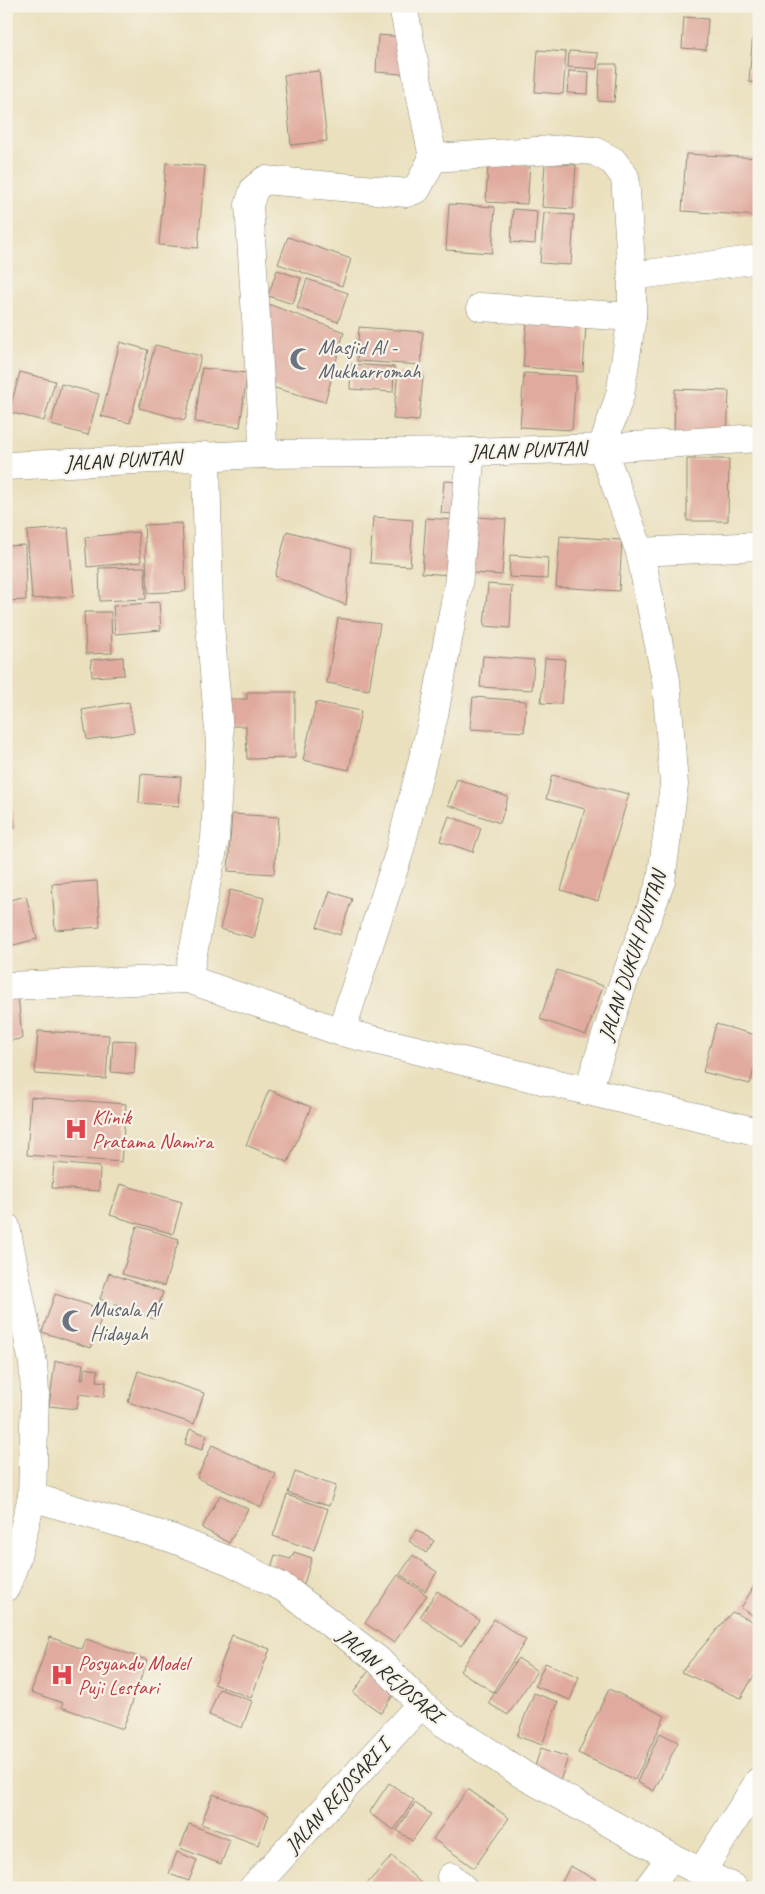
<svg xmlns="http://www.w3.org/2000/svg" width="765" height="1894" font-family="Caveat,sans-serif">
	<rect width="100%" height="100%" fill="#f7f3e8"/>
	<filter id="ink" filterUnits="userSpaceOnUse"><feTurbulence type="fractalNoise" baseFrequency=".02" numOctaves="2"/><feDisplacementMap in="SourceGraphic" scale="10" xChannelSelector="R" yChannelSelector="G"/><feConvolveMatrix kernelMatrix="1 2 1 2 8 2 1 2 1" color-interpolation-filters="sRGB"/></filter>
	<filter id="wash" filterUnits="userSpaceOnUse"><feTurbulence type="fractalNoise" baseFrequency=".0096" numOctaves="4" result="noise"/><feDisplacementMap in="SourceGraphic" scale="20" xChannelSelector="R" yChannelSelector="G"/><feGaussianBlur stdDeviation="1.12" result="paint"/><feColorMatrix in="noise" values="0 0 0 0 0 0 0 0 0 0 0 0 0 0 0 0 0 1.4 0 .05"/><feComposite in="paint" operator="in"/></filter>
	<g filter="url(#wash)">
		<rect width="100%" height="100%" fill="#eae0be"/>
		<g id="blocks">
			<!-- building -->
			<g fill="#e0aa9e">
				<polygon points="684,17 708,19 706,50 682,48"/>
				<polygon points="753,32 759,33 759,83 749,82"/>
				<polygon points="378,35 405,37 402,74 376,72"/>
				<polygon points="538,50 566,52 563,94 535,92"/>
				<polygon points="569,51 598,53 597,69 568,67"/>
				<polygon points="600,64 617,64 614,102 598,101"/>
				<polygon points="319,71 327,141 291,145 284,75"/>
				<polygon points="569,71 589,72 588,94 567,93"/>
				<polygon points="686,154 759,158 759,216 682,211"/>
				<polygon points="488,162 530,165 527,204 486,202"/>
				<polygon points="166,163 205,166 198,248 159,245"/>
				<polygon points="545,163 576,165 573,209 542,207"/>
				<polygon points="449,204 495,207 492,253 446,250"/>
				<polygon points="513,209 537,211 535,244 511,242"/>
				<polygon points="544,213 574,215 571,265 540,263"/>
				<polygon points="288,237 351,259 342,286 278,264"/>
				<polygon points="277,270 301,278 293,304 268,296"/>
				<polygon points="307,279 348,293 338,322 297,308"/>
				<polygon points="268,304 344,332 325,402 264,385"/>
				<polygon points="527,322 586,326 583,372 523,367"/>
				<polygon points="359,327 423,332 421,365 357,361"/>
				<polygon points="120,342 148,350 130,423 101,416"/>
				<polygon points="155,345 201,356 185,420 139,408"/>
				<polygon points="351,364 394,367 393,392 350,389"/>
				<polygon points="202,368 247,373 240,427 195,422"/>
				<polygon points="20,372 55,381 44,421 9,412"/>
				<polygon points="398,373 423,376 419,421 393,419"/>
				<polygon points="524,373 576,376 572,430 520,427"/>
				<polygon points="61,384 99,394 88,435 51,425"/>
				<polygon points="675,389 729,391 727,437 674,435"/>
				<polygon points="687,459 729,459 728,521 687,521"/>
				<polygon points="444,481 467,482 464,515 441,513"/>
				<polygon points="373,517 413,520 410,566 370,563"/>
				<polygon points="477,517 506,519 502,575 473,573"/>
				<polygon points="426,518 455,520 451,575 422,573"/>
				<polygon points="182,523 186,591 148,593 144,525"/>
				<polygon points="68,528 74,596 32,599 27,531"/>
				<polygon points="287,531 351,549 346,605 275,576"/>
				<polygon points="138,532 141,562 87,567 85,537"/>
				<polygon points="560,536 622,540 619,591 556,587"/>
				<polygon points="25,545 26,600 6,601 6,546"/>
				<polygon points="510,555 548,558 547,579 509,577"/>
				<polygon points="145,567 146,599 100,601 99,568"/>
				<polygon points="488,584 512,586 510,628 484,626"/>
				<polygon points="159,602 161,630 115,634 113,606"/>
				<polygon points="84,612 111,612 112,653 86,654"/>
				<polygon points="338,618 380,624 369,690 327,683"/>
				<polygon points="483,656 534,660 532,690 480,687"/>
				<polygon points="123,657 124,675 92,677 91,660"/>
				<polygon points="545,658 565,659 561,704 541,703"/>
				<polygon points="247,692 295,692 295,758 247,759 246,726 229,726 229,699 247,699"/>
				<polygon points="473,697 526,701 524,732 470,729"/>
				<polygon points="129,702 134,732 87,740 82,710"/>
				<polygon points="316,702 361,711 349,770 303,760"/>
				<polygon points="141,774 181,777 179,806 139,803"/>
				<polygon points="552,775 629,794 598,901 561,890 585,809 546,799"/>
				<polygon points="6,776 15,828 6,830"/>
				<polygon points="457,779 508,797 500,823 448,805"/>
				<polygon points="232,814 279,817 274,874 228,871"/>
				<polygon points="449,816 481,828 473,852 440,841"/>
				<polygon points="97,881 100,927 55,930 52,884"/>
				<polygon points="230,890 264,898 254,938 220,929"/>
				<polygon points="330,891 352,899 340,935 317,927"/>
				<polygon points="26,896 37,939 6,947 6,901"/>
				<polygon points="557,970 603,986 586,1035 540,1019"/>
				<polygon points="18,994 22,1039 6,1041 6,995"/>
				<polygon points="716,1024 759,1036 759,1050 750,1084 703,1072"/>
				<polygon points="38,1031 109,1035 106,1079 35,1074"/>
				<polygon points="113,1040 136,1041 134,1074 111,1072"/>
				<polygon points="269,1090 311,1107 288,1162 246,1145"/>
				<polygon points="31,1097 126,1104 121,1162 27,1155"/>
				<polygon points="54,1163 100,1167 99,1191 52,1188"/>
				<polygon points="120,1184 182,1202 173,1234 110,1215"/>
				<polygon points="137,1226 179,1239 164,1286 122,1274"/>
				<polygon points="109,1273 163,1292 154,1319 100,1299"/>
				<polygon points="55,1294 104,1310 91,1348 42,1332"/>
				<polygon points="55,1361 83,1364 81,1380 83,1379 85,1368 98,1370 97,1381 106,1382 104,1397 79,1394 77,1409 49,1406"/>
				<polygon points="138,1371 204,1393 194,1424 128,1402"/>
				<polygon points="190,1429 207,1435 202,1450 185,1444"/>
				<polygon points="212,1445 276,1474 261,1507 197,1478"/>
				<polygon points="295,1472 336,1486 329,1506 288,1493"/>
				<polygon points="220,1495 248,1509 229,1543 202,1528"/>
				<polygon points="287,1495 328,1509 314,1550 273,1536"/>
				<polygon points="417,1530 434,1541 426,1553 409,1541"/>
				<polygon points="294,1552 312,1558 303,1587 284,1581 287,1573 271,1568 275,1555 291,1559"/>
				<polygon points="413,1555 437,1572 425,1591 400,1574"/>
				<polygon points="398,1575 427,1595 394,1643 365,1623"/>
				<polygon points="759,1578 759,1619 741,1608"/>
				<polygon points="437,1591 479,1620 461,1646 420,1617"/>
				<polygon points="732,1612 759,1624 759,1673 756,1672 741,1698 681,1672"/>
				<polygon points="494,1619 526,1640 493,1692 460,1671"/>
				<polygon points="232,1635 270,1649 251,1698 214,1684"/>
				<polygon points="50,1637 82,1649 86,1639 147,1660 123,1729 61,1707 63,1703 31,1692"/>
				<polygon points="518,1658 537,1671 508,1715 488,1703"/>
				<polygon points="545,1663 579,1677 570,1700 535,1686"/>
				<polygon points="370,1669 398,1688 381,1713 353,1693"/>
				<polygon points="219,1689 252,1701 242,1728 209,1715"/>
				<polygon points="609,1689 665,1716 635,1780 578,1753"/>
				<polygon points="534,1693 558,1702 542,1745 517,1736"/>
				<polygon points="660,1733 678,1742 654,1791 637,1782"/>
				<polygon points="541,1748 568,1757 559,1784 532,1775"/>
				<polygon points="389,1783 414,1800 394,1830 369,1813"/>
				<polygon points="468,1789 509,1818 474,1868 433,1839"/>
				<polygon points="213,1794 269,1815 258,1845 201,1824"/>
				<polygon points="415,1803 431,1814 412,1841 397,1830"/>
				<polygon points="189,1824 230,1840 221,1864 180,1848"/>
				<polygon points="177,1852 197,1860 189,1881 169,1874"/>
				<polygon points="392,1856 423,1885 421,1888 363,1888"/>
				<polygon points="570,1866 597,1880 593,1888 559,1888"/>
			</g>
		</g>
	</g>
	<g filter="url(#ink)">
		<use href="#blocks" fill-opacity="0" stroke="#8a8674" stroke-width="1"/>
		<g fill="none" stroke-linecap="round" stroke-linejoin="round">
			<defs>
				<g id="minor">
					<polyline points="403,6 433,158"/>
					<polyline points="632,276 759,259"/>
					<polyline points="481,307 632,317"/>
					<polyline points="263,454 262,413 249,205 254,189 265,180 407,193 417,189 433,158"/>
					<polyline points="6,466 263,454 471,452 602,448 620,395 632,317 632,276 625,177 613,161 594,151 567,149 433,158"/>
					<polyline points="640,552 759,546"/>
					<polyline points="188,979 215,839 220,743 209,613 206,456"/>
					<polyline points="6,986 188,979 341,1032 759,1132"/>
					<polyline points="341,1032 399,853 434,715 458,586 471,452"/>
					<polyline points="588,1091 621,989 661,881 674,785 666,680 640,552 602,448 759,438"/>
					<polyline points="32,1497 171,1538 230,1561 284,1588 378,1660 421,1704 441,1721 525,1776 671,1857 734,1888"/>
					<polyline points="702,1871 759,1781"/>
					<polyline points="451,1877 463,1888"/>
					<polyline points="253,1888 421,1704"/>
					<polyline points="648,1888 671,1857"/>
				</g>
				<polyline id="secondary" points="6,1227 33,1363 35,1393 32,1497 16,1560 6,1587"/>
			</defs>
			<!-- minor casing -->
			<use href="#minor" stroke="#8a8674" stroke-width="29"/>
			<!-- secondary casing -->
			<use href="#secondary" stroke="#8a8674" stroke-width="29"/>
			<!-- minor -->
			<use href="#minor" stroke="#fff" stroke-width="28"/>
			<!-- secondary -->
			<use href="#secondary" stroke="#fff" stroke-width="28"/>
		</g>
	</g>
	<!-- icons -->
	<defs>
		<symbol id="mosque-bare" viewBox="-9 -9 18 18"><path d="M3.5-4.9A6 6 0 1 0 3.5 4.9A5 5 0 1 1 3.5-4.9Z" fill="#6b7280" stroke="#f7f3e8" stroke-width="2.5" paint-order="stroke"/></symbol>
		<symbol id="hospital-bare" viewBox="-9 -9 18 18"><path d="M-5-5h3v3.5h4V-5h3V5h-3V1.5h-4V5h-3Z" fill="#e0444e" stroke="#f7f3e8" stroke-width="2.5" paint-order="stroke"/></symbol>
	</defs>
	<g fill-rule="evenodd">
		<use href="#mosque-bare" x="285" y="343" width="32" height="32"/>
		<use href="#hospital-bare" x="60" y="1113" width="32" height="32"/>
		<use href="#mosque-bare" x="57" y="1305" width="32" height="32"/>
		<use href="#hospital-bare" x="46" y="1659" width="32" height="32"/>
	</g>
	<g text-anchor="middle" stroke-width="4.5" stroke-linejoin="round" paint-order="stroke">
		<!-- worship labels -->
		<g font-size="21" fill="#5b616d" stroke="#f7f3e8" text-anchor="start">
			<text x="318" y="354">Masjid Al -<tspan x="318" dy="24">Mukharromah</tspan></text>
			<text x="90" y="1316">Musala Al<tspan x="90" dy="24">Hidayah</tspan></text>
		</g>
		<!-- street labels -->
		<g font-size="21" fill="#2b2b2b" stroke="#f7f3e8">
			<text transform="translate(528 450) rotate(-2)" y="7">JALAN PUNTAN</text>
			<text transform="translate(123 460) rotate(-3)" y="7">JALAN PUNTAN</text>
			<text transform="translate(632 956) rotate(-72)" y="7">JALAN DUKUH PUNTAN</text>
			<text transform="translate(390 1675) rotate(41)" y="7">JALAN REJOSARI</text>
			<text transform="translate(337 1796) rotate(-48)" y="7">JALAN REJOSARI I</text>
		</g>
		<!-- health labels -->
		<g font-size="21" fill="#be3a42" stroke="#f7f3e8" text-anchor="start">
			<text x="92" y="1124">Klinik<tspan x="92" dy="24">Pratama Namira</tspan></text>
			<text x="78" y="1670">Posyandu Model<tspan x="78" dy="24">Puji Lestari</tspan></text>
		</g>
	</g>
	<!-- margin -->
	<rect width="765" height="1894" fill="none" stroke="#f7f3e8" stroke-width="25"/>
</svg>
